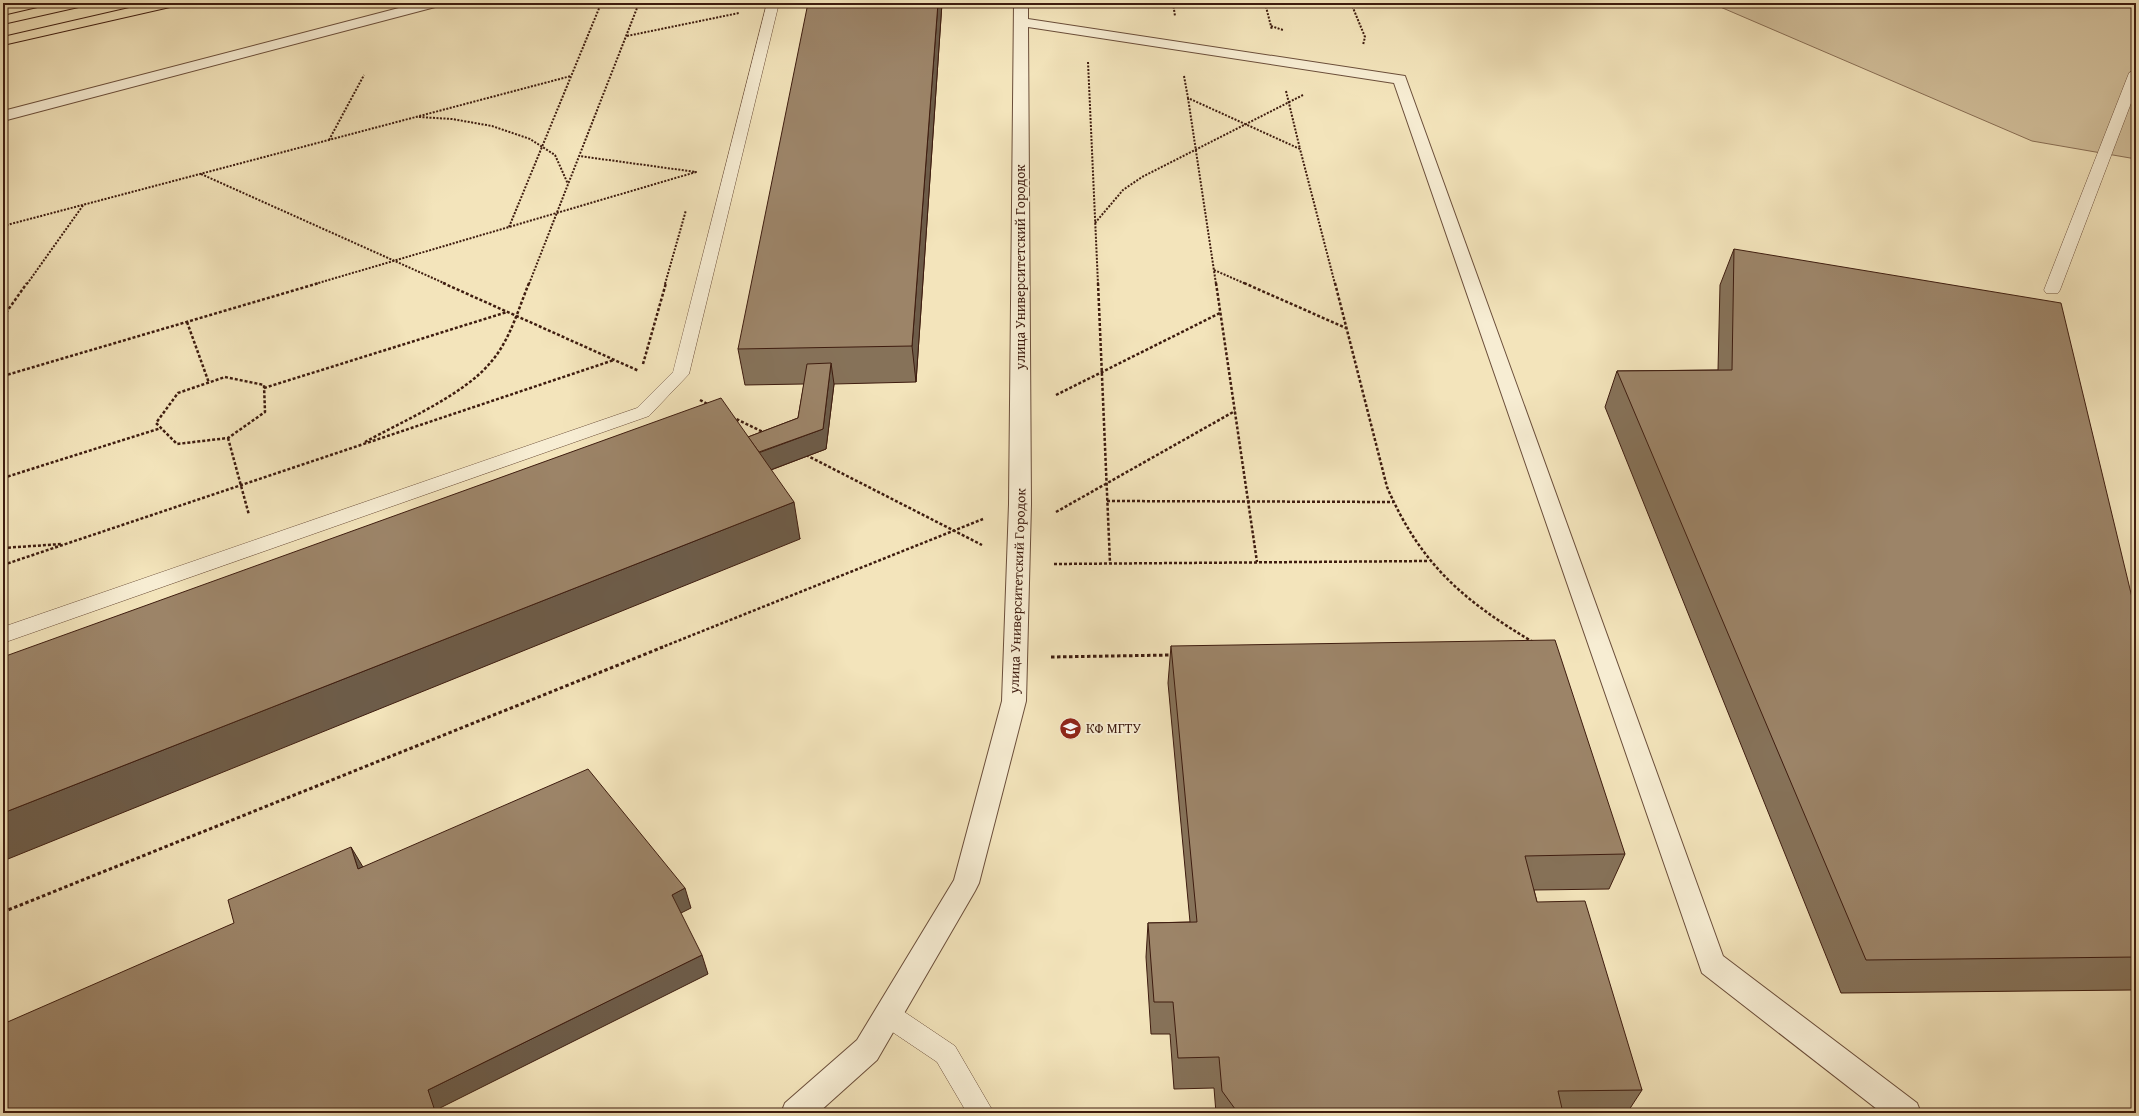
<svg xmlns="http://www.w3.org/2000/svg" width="2139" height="1116" font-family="'Gentium Book Plus',serif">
	<rect width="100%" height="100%" fill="#f3e4bb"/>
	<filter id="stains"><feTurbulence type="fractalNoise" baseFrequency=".005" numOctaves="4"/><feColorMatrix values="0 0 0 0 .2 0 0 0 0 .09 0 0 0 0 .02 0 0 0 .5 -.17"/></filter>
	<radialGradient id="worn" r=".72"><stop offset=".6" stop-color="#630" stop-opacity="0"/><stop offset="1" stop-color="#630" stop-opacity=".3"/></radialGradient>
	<!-- green -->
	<polygon fill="#d4c29e" stroke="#896f56" points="1711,3 2136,3 2136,159 2032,141"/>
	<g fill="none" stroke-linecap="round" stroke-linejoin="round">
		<defs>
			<g id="lane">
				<polygon points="767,3 779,3 689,374 649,416 3,643 3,627 637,408 673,372"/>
				<polygon points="2136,69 2136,90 2060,290 2058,293 2046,293 2044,290 2129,73"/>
				<polygon points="888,1004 897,1007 955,1046 994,1113 967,1113 937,1062 879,1023 876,1015 879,1007"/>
			</g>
			<g id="street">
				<polygon points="418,3 441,3 439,6 3,121 3,111"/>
				<polygon points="1014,3 1028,3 1028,19 1405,76 1723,956 1917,1103 1921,1113 1882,1113 1702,973 1394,83 1028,27 1031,504 1026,701 979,883 975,891 877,1060 818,1113 781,1113 785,1103 857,1040 954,880 1002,701 1009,504"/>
			</g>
			<g id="highway">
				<polygon points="59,3 85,3 83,6 3,24 3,16"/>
				<polygon points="151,3 177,3 175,6 170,7 3,45 3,37"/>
			</g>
		</defs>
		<!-- lane casing -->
		<use href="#lane" stroke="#6b4e3a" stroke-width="1"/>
		<!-- street casing -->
		<use href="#street" stroke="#6b4e3a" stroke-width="2"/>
		<!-- highway casing -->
		<use href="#highway" stroke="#3e1c0f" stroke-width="2"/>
		<!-- path-far2 -->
		<g stroke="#3e1c0f" stroke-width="2" stroke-dasharray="2 1.5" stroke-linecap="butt">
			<polyline points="1173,3 1175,16"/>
			<polyline points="1265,3 1272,30"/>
			<polyline points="1351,3 1365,37 1363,45"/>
			<polyline points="1271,26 1283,30"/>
			<polyline points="627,36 739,13"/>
			<polyline points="1088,62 1098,284"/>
			<polyline points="1184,76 1188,98 1300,149 1335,284"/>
			<polyline points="1286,91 1300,149"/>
			<polyline points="1188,98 1216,284"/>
			<polyline points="419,117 452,119 492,126 530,139 555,155 568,184"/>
			<polyline points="329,140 364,75"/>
			<polyline points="201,174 446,284"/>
			<polyline points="1095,223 1123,190 1142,177 1303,95"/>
			<polyline points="3,226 571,76"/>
			<polyline points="509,227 600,6"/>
			<polyline points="1214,270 1246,284"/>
			<polyline points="27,284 84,204"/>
			<polyline points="315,284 696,172 579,156"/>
			<polyline points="529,284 639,3"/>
			<polyline points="665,284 686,210"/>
		</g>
		<!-- path-far1 -->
		<g stroke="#3e1c0f" stroke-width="2.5" stroke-dasharray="3 2" stroke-linecap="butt">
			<polyline points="443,283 639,371"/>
			<polyline points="1098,283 1110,563"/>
			<polyline points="1216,283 1257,562"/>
			<polyline points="1244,283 1346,328"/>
			<path d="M1335,283L1387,487C1420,563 1462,600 1533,642"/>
			<polyline points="3,317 27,283"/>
			<polyline points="187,322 209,383"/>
			<polyline points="643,364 666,283"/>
			<polyline points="3,376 319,283"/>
			<polygon points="225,377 264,385 265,412 228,438 177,444 156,423 178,393"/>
			<polyline points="264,388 507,312"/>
			<polyline points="1056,395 1220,313"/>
			<polyline points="700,400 709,405"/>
			<polyline points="732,417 765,433"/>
			<polyline points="228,438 249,515"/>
			<path d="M365,442C403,421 464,395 491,362C510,340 518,310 529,283"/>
			<polyline points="806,455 982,545"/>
			<polyline points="3,478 161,428"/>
			<polyline points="1107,501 1393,502"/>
			<polyline points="1056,512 1235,411"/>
			<polyline points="3,548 62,544"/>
			<polyline points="1054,564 1429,561"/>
			<polyline points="3,565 614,360"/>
			<polyline points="660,648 983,519"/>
		</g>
		<!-- path -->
		<g stroke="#3e1c0f" stroke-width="3" stroke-dasharray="3.5 2.5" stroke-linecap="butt">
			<polyline points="1051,657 1172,655"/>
			<polyline points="3,912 663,647"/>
		</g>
		<!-- lane -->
		<use href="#lane" fill="#f7edd3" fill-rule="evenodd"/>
		<!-- street -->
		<use href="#street" fill="#f7edd3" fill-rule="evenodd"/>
		<!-- highway -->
		<use href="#highway" fill="#f3e4bb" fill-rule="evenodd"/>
	</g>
	<!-- wall -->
	<g fill="#867259" stroke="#3e1c0f">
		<polygon points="942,3 916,382 834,384 826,449 771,470 800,539 748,437 798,418 804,384 745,385 738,349"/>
		<polygon points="1734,249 2136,614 2136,986 2132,990 1841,993 1605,407 1617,371 1718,370 1720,285"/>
		<polygon points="1171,646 1625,854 1609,889 1534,890 1537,902 1642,1090 1627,1113 1216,1113 1214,1088 1174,1089 1170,1034 1151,1034 1146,957 1148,923 1190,922 1168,683"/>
	</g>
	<!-- shaded-wall -->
	<g fill="#6d5c49" stroke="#3e1c0f">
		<polygon points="938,3 942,3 916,382 912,346"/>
		<polygon points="831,363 834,384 826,449 757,475 753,455 823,429"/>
		<polygon points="794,502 800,539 3,861 3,813"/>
		<polygon points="351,847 363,867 358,869"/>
		<polygon points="685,888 691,908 679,914 672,895"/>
		<polygon points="702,955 708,974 440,1108 442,1113 423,1113 428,1090"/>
	</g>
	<!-- building -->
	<g fill="#9c8468" stroke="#3e1c0f">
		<polygon points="808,3 938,3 912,346 738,349"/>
		<polygon points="1734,249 2061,303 2136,614 2136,901 2135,901 2136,903 2136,957 1866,960 1617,371 1732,370"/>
		<polygon points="831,363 823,429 759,452 748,437 798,418 807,364"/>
		<polygon points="721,398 794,502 3,813 3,657"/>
		<polygon points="1555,640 1625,854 1525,856 1537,902 1585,901 1642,1090 1558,1091 1563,1113 1238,1113 1222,1091 1219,1057 1178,1058 1173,1002 1154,1002 1148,923 1197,922 1171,646"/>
		<polygon points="588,769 685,888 672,895 702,955 428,1090 434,1108 423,1113 3,1113 3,1024 234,923 228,900 351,847 358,869"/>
	</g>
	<!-- icons -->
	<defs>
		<symbol id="university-disc" viewBox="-11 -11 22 22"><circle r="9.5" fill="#8f2418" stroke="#f7edd3"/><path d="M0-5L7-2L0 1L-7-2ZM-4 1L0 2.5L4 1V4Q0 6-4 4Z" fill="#fff"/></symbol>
	</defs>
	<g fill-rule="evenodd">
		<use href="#university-disc" x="1058" y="716" width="25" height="25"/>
	</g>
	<g text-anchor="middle" stroke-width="3.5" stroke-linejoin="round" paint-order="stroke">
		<!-- street labels -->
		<g font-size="14" fill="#3e1c0f" stroke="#f7edd3">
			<text transform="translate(1020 267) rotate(-90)" y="5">улица Университетский Городок</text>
			<text transform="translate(1017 591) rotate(-88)" y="5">улица Университетский Городок</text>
		</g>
		<!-- poi labels -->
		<g font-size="14" fill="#3e1c0f" stroke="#f7edd3" text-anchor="start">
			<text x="1086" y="733">КФ МГТУ</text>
		</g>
	</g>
	<!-- margin -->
	<rect width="2139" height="1116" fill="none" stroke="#f3e4bb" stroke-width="16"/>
	<rect x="4" y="4" width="2131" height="1108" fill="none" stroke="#3e1c0f" stroke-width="2"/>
	<rect x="8" y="8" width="2123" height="1100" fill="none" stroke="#3e1c0f"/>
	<rect width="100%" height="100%" filter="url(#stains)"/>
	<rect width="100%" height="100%" fill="url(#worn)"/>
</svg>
